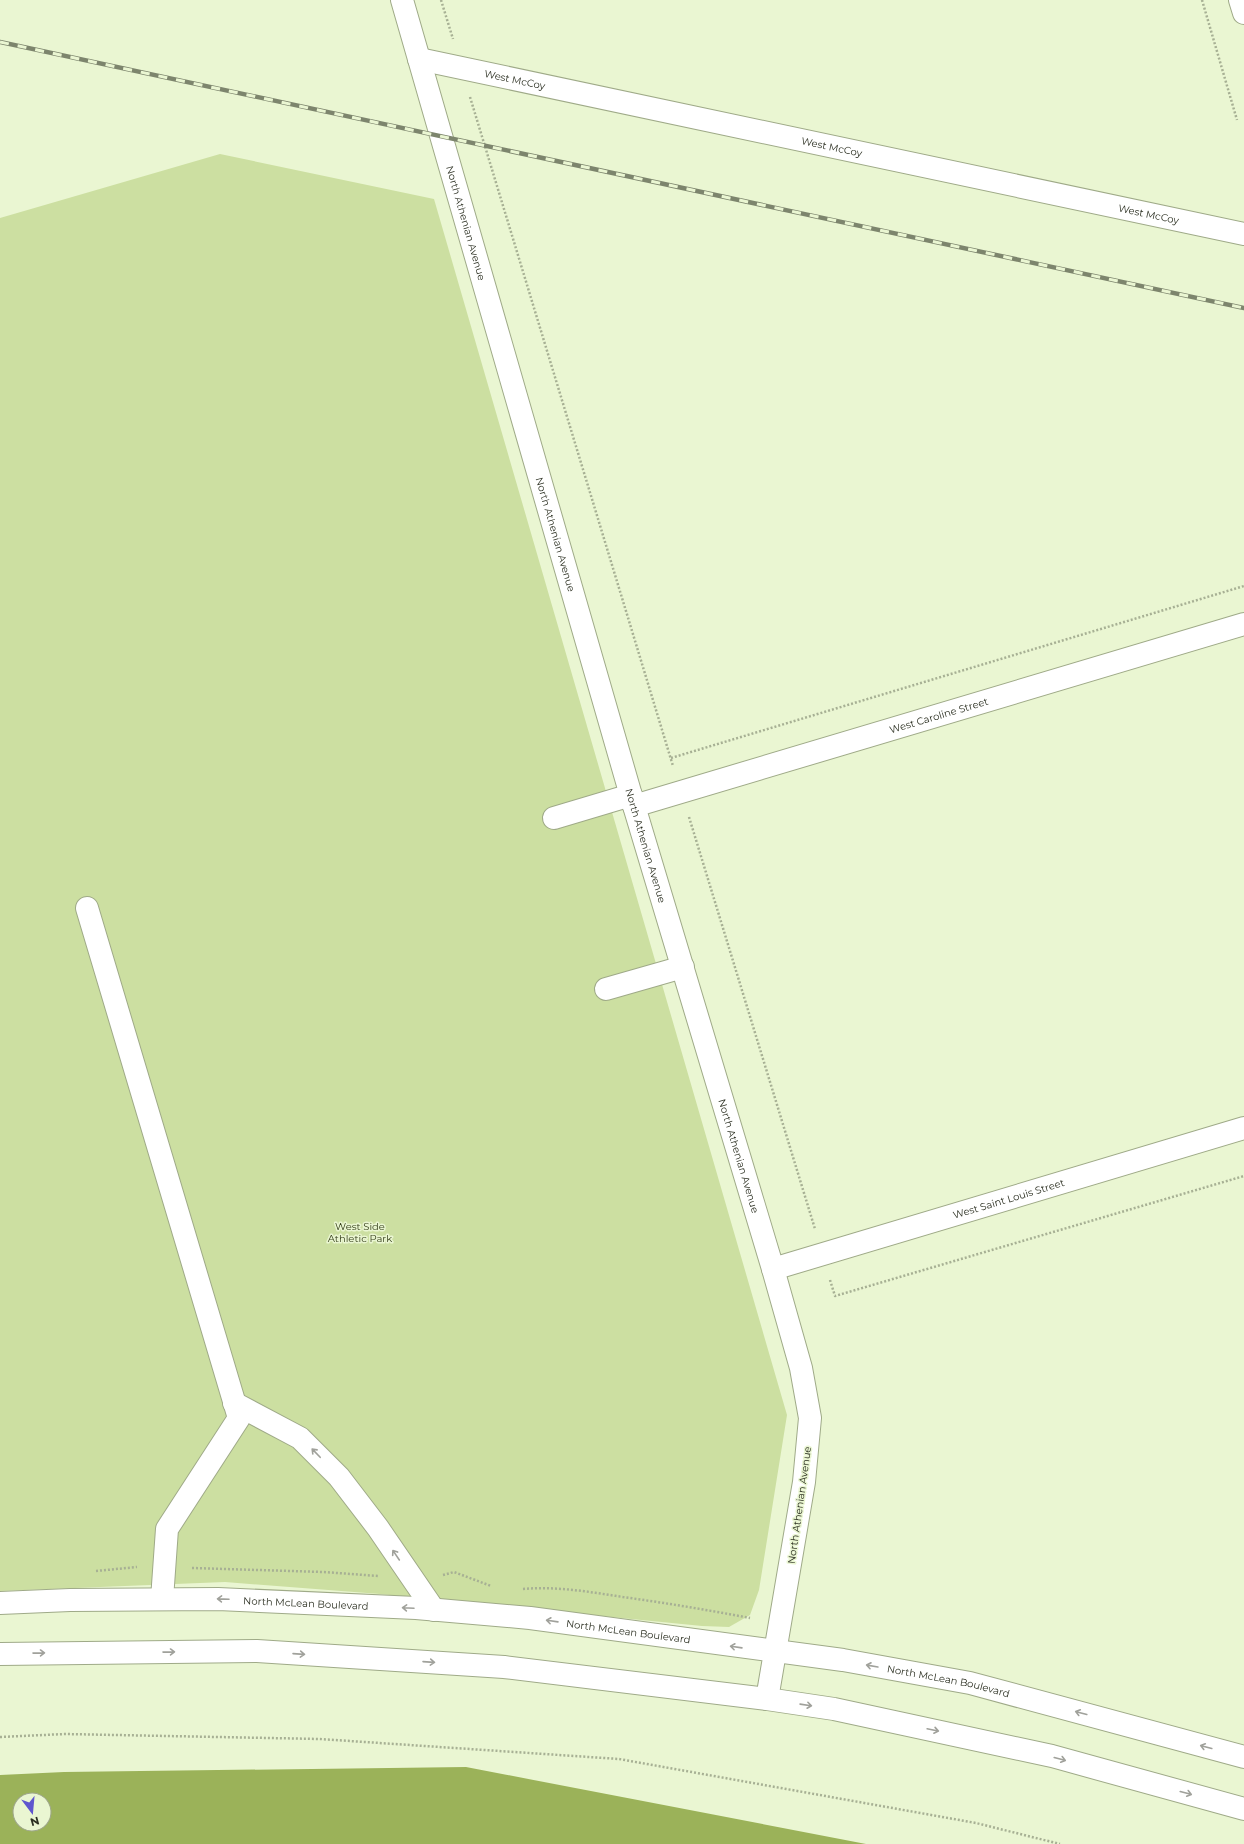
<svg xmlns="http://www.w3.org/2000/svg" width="1244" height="1844" font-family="Montserrat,sans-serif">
	<rect width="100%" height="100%" fill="#eaf6d2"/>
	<!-- park -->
	<polygon fill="#ccdfa1" points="220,154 434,199 787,1415 759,1590 750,1615 729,1627 702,1626 380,1594 225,1582 0,1591 0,218"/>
	<!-- water -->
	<path fill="#9bb259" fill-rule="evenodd" d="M466,1767L866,1844H0V1775L64,1772ZM20,1800H44V1824H20Z"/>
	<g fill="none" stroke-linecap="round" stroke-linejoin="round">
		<defs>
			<g id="minor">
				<path id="s1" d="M402,0L634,806L773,1269L801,1368L810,1418L804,1482L767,1699"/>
				<polyline points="1240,0 1244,13"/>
				<path id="s2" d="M419,59L1244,234"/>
				<path id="s3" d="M634,806L1244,624"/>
				<polyline points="554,818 631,795"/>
				<polyline points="87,908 239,1418 167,1529 162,1599"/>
				<polyline points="606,989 683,967"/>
				<path id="s4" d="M773,1269L1244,1128"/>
				<polyline points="234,1403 300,1438 339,1477 378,1528 434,1610"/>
			</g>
			<g id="major">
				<path id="s5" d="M0,1603L70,1600L218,1599L416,1608L530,1618L843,1660L970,1683L1244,1757"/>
				<polyline points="0,1654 257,1651 504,1667 767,1699 834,1709 1052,1756 1244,1809"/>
			</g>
		</defs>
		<!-- minor casing -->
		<use href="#minor" stroke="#9faa88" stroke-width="24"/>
		<!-- major casing -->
		<use href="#major" stroke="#9faa88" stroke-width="24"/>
		<!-- path -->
		<g stroke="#a7b094" stroke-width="2.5" stroke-dasharray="2 2" stroke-linecap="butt">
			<polyline points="441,0 453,39"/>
			<polyline points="1202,0 1237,120"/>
			<polyline points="470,97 673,766"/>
			<polyline points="671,758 1244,586"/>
			<polyline points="689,817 815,1229"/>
			<polyline points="830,1280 835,1296 1244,1176"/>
			<polyline points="192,1568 324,1572 378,1576"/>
			<polyline points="96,1571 137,1567"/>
			<polyline points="443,1575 454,1572 491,1586"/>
			<path d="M523,1589C557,1586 590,1592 623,1597C666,1603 708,1610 750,1618"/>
			<polyline points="0,1737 65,1734 320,1739 619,1759 976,1823 1060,1844"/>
		</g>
		<!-- minor -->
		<use href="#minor" stroke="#fff" stroke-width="22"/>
		<!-- major -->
		<use href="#major" stroke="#fff" stroke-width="22"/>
		<defs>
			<polyline id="rail" points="0,42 1244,308"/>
		</defs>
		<!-- rail casing -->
		<use href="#rail" stroke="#7d856d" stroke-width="4.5"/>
		<!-- rail -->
		<use href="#rail" stroke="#eaf6d2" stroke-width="3" stroke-dasharray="9" stroke-linecap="butt"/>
	</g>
	<!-- one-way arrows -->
	<defs><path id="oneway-shaft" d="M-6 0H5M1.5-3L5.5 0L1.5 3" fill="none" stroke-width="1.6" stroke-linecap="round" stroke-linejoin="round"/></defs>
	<g stroke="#a0a19b">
		<use href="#oneway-shaft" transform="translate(316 1453) rotate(-134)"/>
		<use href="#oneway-shaft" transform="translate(396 1555) rotate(-124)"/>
		<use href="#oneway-shaft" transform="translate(223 1599) rotate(-178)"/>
		<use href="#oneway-shaft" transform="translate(408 1608) rotate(-177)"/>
		<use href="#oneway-shaft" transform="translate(552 1621) rotate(-172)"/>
		<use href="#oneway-shaft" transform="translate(736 1647) rotate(-172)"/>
		<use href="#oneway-shaft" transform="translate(169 1652) rotate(-1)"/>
		<use href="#oneway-shaft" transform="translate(39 1653) rotate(-1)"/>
		<use href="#oneway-shaft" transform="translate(299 1654) rotate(4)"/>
		<use href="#oneway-shaft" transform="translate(429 1662) rotate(4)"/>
		<use href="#oneway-shaft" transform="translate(872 1666) rotate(-170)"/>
		<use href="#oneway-shaft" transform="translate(806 1705) rotate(8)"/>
		<use href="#oneway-shaft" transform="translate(1081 1713) rotate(-165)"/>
		<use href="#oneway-shaft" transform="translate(933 1730) rotate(12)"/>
		<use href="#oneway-shaft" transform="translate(1206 1747) rotate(-165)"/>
		<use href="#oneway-shaft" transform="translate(1060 1759) rotate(15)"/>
		<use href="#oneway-shaft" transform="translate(1186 1793) rotate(15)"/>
	</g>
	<g text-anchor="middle" stroke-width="3" stroke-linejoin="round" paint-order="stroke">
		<!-- street labels -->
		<g font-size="10" fill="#2b2f21" stroke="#eaf6d2">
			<text dy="4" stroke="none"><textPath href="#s2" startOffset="98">West McCoy</textPath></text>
			<text dy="4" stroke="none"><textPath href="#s2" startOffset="422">West McCoy</textPath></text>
			<text dy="4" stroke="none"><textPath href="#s2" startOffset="746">West McCoy</textPath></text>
			<text dy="4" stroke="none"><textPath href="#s1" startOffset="232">North Athenian Avenue</textPath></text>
			<text dy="4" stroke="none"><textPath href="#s1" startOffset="556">North Athenian Avenue</textPath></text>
			<text dy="4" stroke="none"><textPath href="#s3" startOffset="318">West Caroline Street</textPath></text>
			<text dy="4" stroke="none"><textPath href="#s1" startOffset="880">North Athenian Avenue</textPath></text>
			<text dy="4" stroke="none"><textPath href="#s1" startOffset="1204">North Athenian Avenue</textPath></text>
			<text dy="4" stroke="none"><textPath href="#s4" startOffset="246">West Saint Louis Street</textPath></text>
			<text transform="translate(799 1505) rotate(-82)" y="4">North Athenian Avenue</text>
			<text dy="4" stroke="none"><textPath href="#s5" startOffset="306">North McLean Boulevard</textPath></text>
			<text dy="4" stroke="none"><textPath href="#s5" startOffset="630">North McLean Boulevard</textPath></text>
			<text dy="4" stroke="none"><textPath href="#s5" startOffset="954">North McLean Boulevard</textPath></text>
		</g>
		<!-- park labels -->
		<g font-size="10" fill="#353f1a" stroke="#eaf6d2">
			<text x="360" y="1230">West Side<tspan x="360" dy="12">Athletic Park</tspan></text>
		</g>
	</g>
	<!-- north arrow -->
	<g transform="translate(32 1812) rotate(164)"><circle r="19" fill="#eaf6d2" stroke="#9ea68b"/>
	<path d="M0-3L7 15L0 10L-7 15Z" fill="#5f56ce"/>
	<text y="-6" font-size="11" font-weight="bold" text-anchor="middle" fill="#2b2f21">N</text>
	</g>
</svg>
